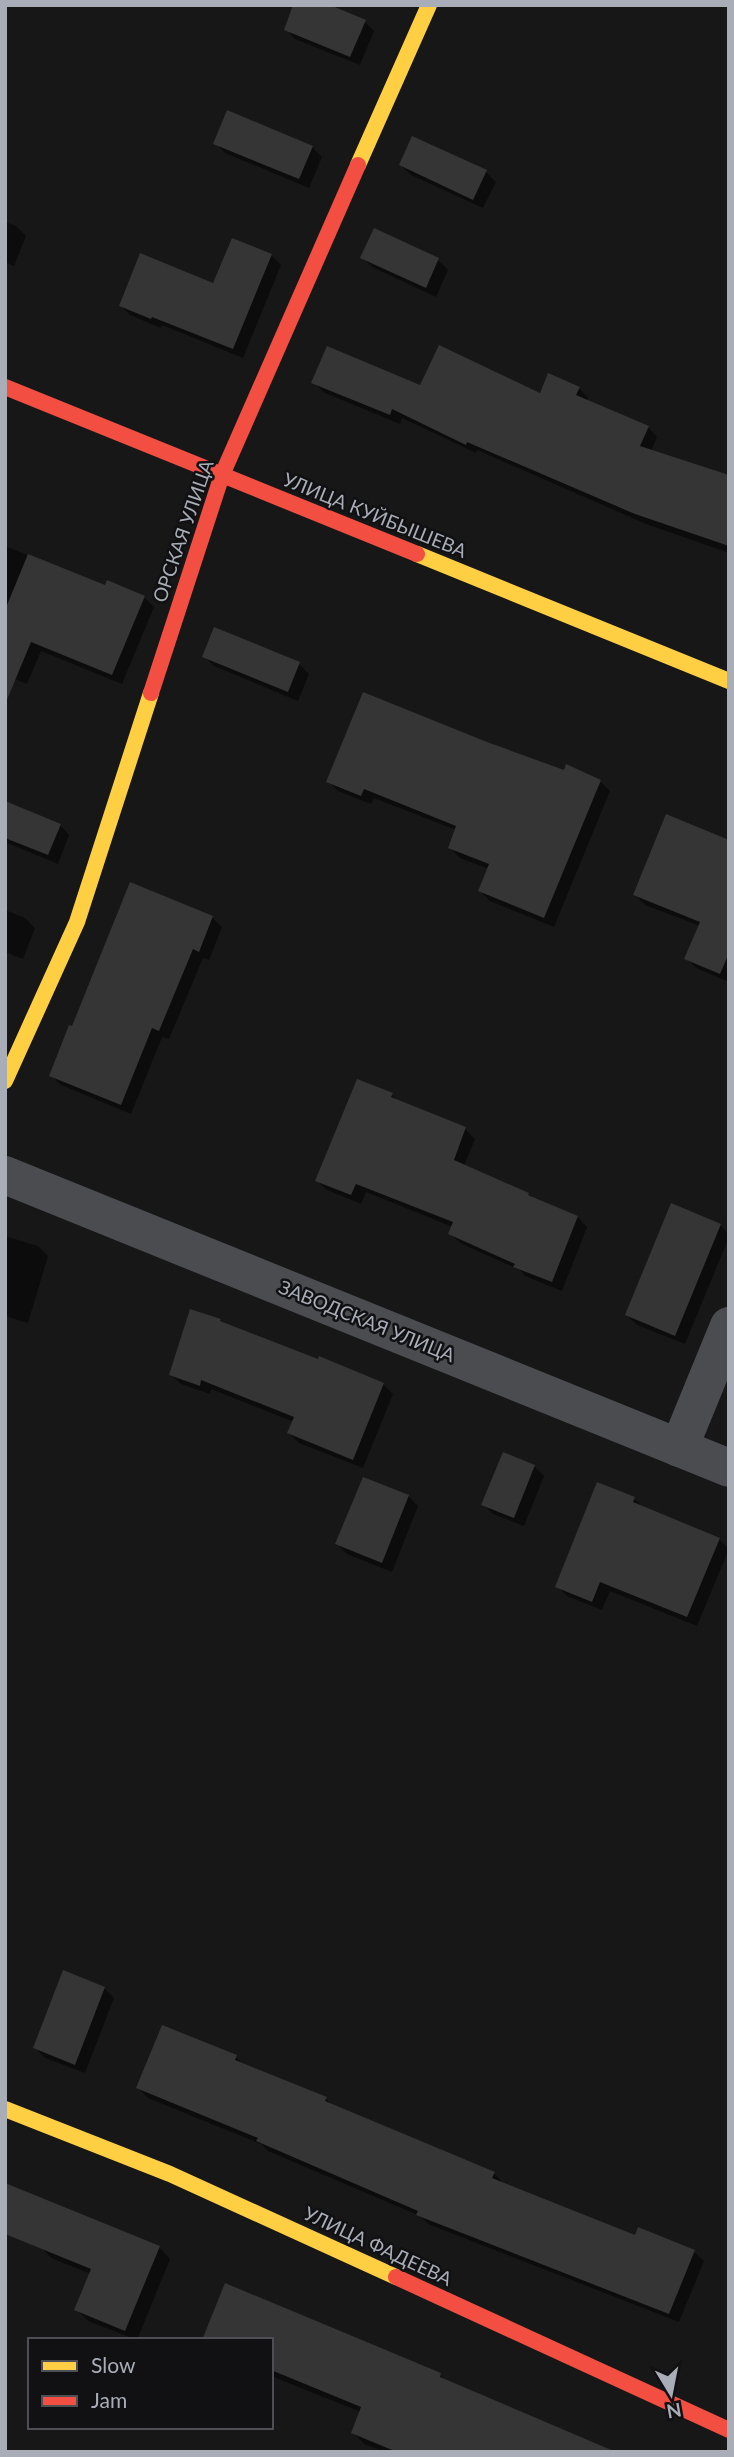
<svg xmlns="http://www.w3.org/2000/svg" width="734" height="2457" font-family="Lato,sans-serif">
	<rect width="100%" height="100%" fill="#171717"/>
	<!-- shadow -->
	<g fill="#0007">
		<polygon points="365,22 374,31 360,65 295,39 286,29"/>
		<polygon points="215,143 312,147 322,157 309,188 225,153"/>
		<polygon points="401,165 486,172 496,182 483,208 411,175"/>
		<polygon points="5,222 16,226 26,236 14,266 5,262"/>
		<polygon points="374,231 438,260 448,270 436,297 372,267 362,257"/>
		<polygon points="271,255 281,265 243,358 162,325 161,328 130,315 121,306 214,285"/>
		<polygon points="314,382 541,395 579,388 588,398 587,401 648,427 657,437 651,451 729,482 729,553 646,524 477,450 476,453 402,418 400,424 323,392"/>
		<polygon points="5,546 106,587 144,597 154,607 122,684 41,651 27,684 5,675"/>
		<polygon points="215,629 299,664 309,674 298,701 214,666 204,656"/>
		<polygon points="487,744 565,772 600,781 610,791 554,927 490,901 480,891 489,869 460,858 450,848 456,830 374,798 371,804 338,791 328,781"/>
		<polygon points="5,803 60,825 69,835 58,864 5,842"/>
		<polygon points="729,842 729,982 696,968 686,958 700,926 645,905 635,895"/>
		<polygon points="5,910 25,918 35,928 23,959 5,952"/>
		<polygon points="212,917 222,927 209,960 203,958 169,1039 162,1037 131,1114 61,1085 51,1075 73,1028"/>
		<polygon points="392,1095 399,1102 465,1129 475,1139 464,1166 578,1217 587,1227 562,1291 525,1276 520,1270 460,1243 450,1233 453,1227 366,1192 361,1204 327,1190 317,1181"/>
		<polygon points="720,1225 729,1234 729,1237 685,1344 637,1325 627,1315"/>
		<polygon points="5,1236 38,1246 48,1256 28,1323 5,1316"/>
		<polygon points="220,1320 223,1324 383,1384 393,1394 363,1468 299,1443 289,1433 294,1422 211,1389 210,1394 181,1384 171,1375"/>
		<polygon points="534,1466 544,1476 524,1526 493,1514 483,1504"/>
		<polygon points="408,1496 418,1506 392,1572 347,1554 337,1544"/>
		<polygon points="634,1499 644,1508 719,1539 729,1549 697,1626 610,1591 602,1610 567,1596 557,1586"/>
		<polygon points="104,1988 114,1998 85,2073 45,2058 35,2048"/>
		<polygon points="236,2057 244,2066 326,2099 333,2106 494,2173 503,2183 636,2237 639,2229 694,2252 704,2261 679,2322 428,2224 420,2216 268,2151 261,2144 148,2098 138,2088"/>
		<polygon points="5,2184 159,2247 170,2259 137,2340 88,2321 76,2309 91,2274 51,2258 43,2249 5,2234"/>
		<polygon points="226,2286 440,2375 447,2382 616,2452 384,2452 364,2444 353,2432 361,2412 271,2376 271,2340"/>
	</g>
	<!-- building -->
	<g fill="#353536">
		<polygon points="293,5 330,5 366,20 350,57 284,30"/>
		<polygon points="227,110 313,146 299,179 213,144"/>
		<polygon points="412,136 487,170 473,200 399,165"/>
		<polygon points="374,228 439,258 426,288 360,258"/>
		<polygon points="232,238 272,254 233,349 152,317 151,319 119,306 140,253 213,283"/>
		<polygon points="439,345 540,393 548,373 580,387 576,395 649,426 640,446 729,475 729,546 635,514 467,442 466,445 392,409 390,415 311,383 327,346 420,385"/>
		<polygon points="28,554 105,585 107,580 145,596 112,675 31,642 6,702 5,610"/>
		<polygon points="214,627 300,662 288,692 202,657"/>
		<polygon points="363,692 487,742 564,770 566,764 601,780 544,918 478,891 489,864 448,848 456,826 364,789 361,796 326,782"/>
		<polygon points="5,801 61,824 48,855 5,838"/>
		<polygon points="666,814 729,840 729,953 720,974 684,959 700,922 633,895"/>
		<polygon points="130,882 213,916 199,952 193,949 159,1031 152,1028 121,1105 49,1076 69,1025 72,1026"/>
		<polygon points="357,1079 393,1093 391,1097 466,1127 454,1160 529,1193 528,1195 578,1216 552,1282 513,1267 515,1264 448,1234 453,1222 356,1184 351,1195 315,1181"/>
		<polygon points="671,1203 721,1224 675,1336 625,1315"/>
		<polygon points="190,1309 221,1319 220,1321 318,1359 319,1356 384,1383 353,1460 287,1433 294,1417 201,1380 200,1386 169,1375"/>
		<polygon points="503,1452 535,1465 514,1518 481,1505"/>
		<polygon points="363,1477 409,1495 382,1563 335,1544"/>
		<polygon points="597,1482 635,1497 633,1502 720,1538 687,1617 600,1582 592,1602 555,1587"/>
		<polygon points="63,1970 105,1987 75,2065 33,2048"/>
		<polygon points="162,2025 237,2055 235,2060 327,2097 325,2101 495,2172 492,2178 635,2235 638,2227 695,2250 669,2314 416,2215 418,2211 256,2141 258,2138 136,2088"/>
		<polygon points="5,2183 160,2246 125,2331 74,2310 91,2269 5,2234"/>
		<polygon points="225,2283 441,2373 440,2377 616,2452 397,2452 351,2433 361,2407 271,2370 271,2340 202,2340"/>
	</g>
	<g fill="none" stroke-linecap="round" stroke-linejoin="round">
		<!-- street -->
		<g stroke="#4b4c50" stroke-width="38">
			<polyline points="5,1175 729,1468"/>
			<polyline points="679,1448 729,1326"/>
		</g>
		<!-- slow -->
		<g stroke="#ffcf43" stroke-width="16">
			<polyline points="358,165 429,5"/>
			<polyline points="417,554 729,681"/>
			<polyline points="5,1081 77,922 151,693"/>
			<polyline points="5,2109 170,2174 396,2277"/>
		</g>
		<!-- jam -->
		<g stroke="#f24e42" stroke-width="16">
			<polyline points="5,387 417,554"/>
			<polyline points="151,693 222,475 358,165"/>
			<polyline points="396,2277 729,2430"/>
		</g>
	</g>
	<g text-anchor="middle" stroke-width="5" stroke-linejoin="round" paint-order="stroke">
		<!-- street labels -->
		<g font-size="19" fill="#a8adb7" stroke="#111113">
			<text transform="translate(375 515) rotate(22)" y="7">УЛИЦА КУЙБЫШЕВА</text>
			<text transform="translate(183 531) rotate(-71)" y="7">ОРСКАЯ УЛИЦА</text>
			<text transform="translate(367 1321) rotate(22)" y="7">ЗАВОДСКАЯ УЛИЦА</text>
			<text transform="translate(378 2246) rotate(25)" y="7">УЛИЦА ФАДЕЕВА</text>
		</g>
	</g>
	<!-- border -->
	<rect width="734" height="2457" fill="none" stroke="#a8adb7" stroke-width="14"/>
	<!-- legend -->
	<rect x="28" y="2338" width="245" height="91" fill="#111113" stroke="#4d4f55" stroke-width="2"/>
	<rect x="42" y="2361" width="35" height="10" fill="#ffcf43" stroke="#4d4f55" stroke-width="2"/>
	<text x="91" y="2373" font-size="21" fill="#a8adb7">Slow</text>
	<rect x="42" y="2396" width="35" height="10" fill="#f24e42" stroke="#4d4f55" stroke-width="2"/>
	<text x="91" y="2408" font-size="21" fill="#a8adb7">Jam</text>
	<!-- north arrow -->
	<g transform="translate(671 2394) rotate(170)" stroke="#111113" stroke-width="5" paint-order="stroke">
	<path d="M0-5L12 26L0 18L-12 26Z" fill="#a8adb7"/>
	<text y="-10" font-size="19" font-weight="bold" text-anchor="middle" fill="#a8adb7">N</text>
	</g>
</svg>
